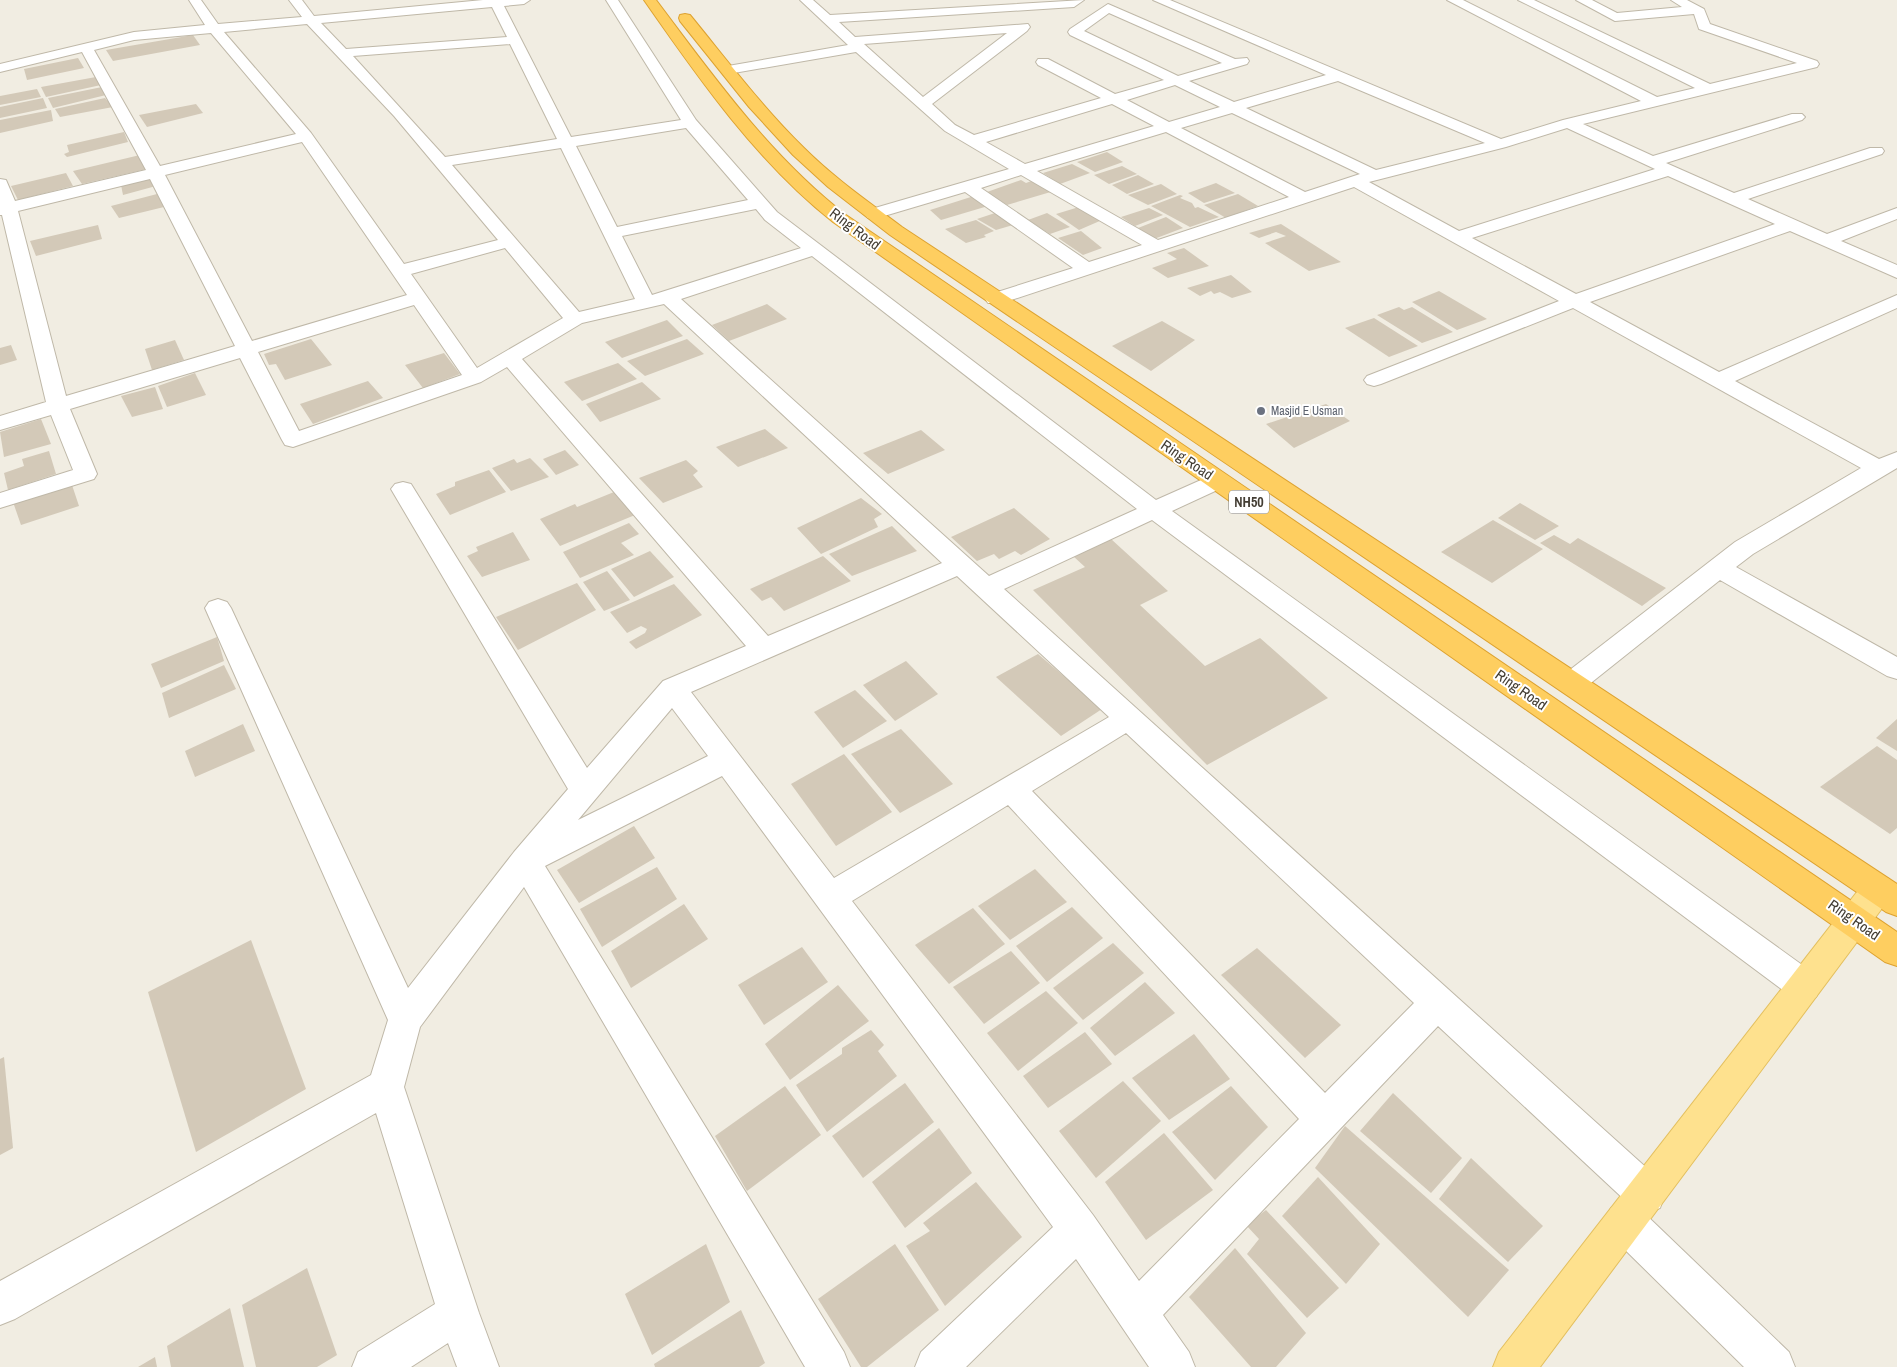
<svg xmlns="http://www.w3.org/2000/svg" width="1897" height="1367" font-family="'Archivo Narrow',sans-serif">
	<rect width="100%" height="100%" fill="#f1ede2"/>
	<!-- building -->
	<g fill="#d3c9b8">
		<polygon points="193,35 200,45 113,61 106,50"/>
		<polygon points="78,58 84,68 27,80 24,69"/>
		<polygon points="96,77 101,85 46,97 41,87"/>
		<polygon points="102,87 106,95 53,108 48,98"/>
		<polygon points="37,89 41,97 0,105 0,96"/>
		<polygon points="43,98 47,108 0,118 0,107"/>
		<polygon points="105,98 113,107 60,117 55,109"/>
		<polygon points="196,104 203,113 147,127 139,115"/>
		<polygon points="51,110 53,121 0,133 0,120"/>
		<polygon points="124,132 128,142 67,157 64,154 69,152 67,145"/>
		<polygon points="1107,152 1123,162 1095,172 1077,162"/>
		<polygon points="140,155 147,169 82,184 73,171"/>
		<polygon points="1072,164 1090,173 1060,184 1043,173"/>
		<polygon points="1122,166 1137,174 1109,184 1094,175"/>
		<polygon points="66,173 73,186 18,200 11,186"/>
		<polygon points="1138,175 1154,184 1127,194 1112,185"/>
		<polygon points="151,178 156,186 123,195 121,185"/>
		<polygon points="1021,180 1026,183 1034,180 1054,191 1007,205 987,192"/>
		<polygon points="1216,183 1235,193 1204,203 1188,193"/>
		<polygon points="1161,184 1177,194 1148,205 1128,195"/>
		<polygon points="157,194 164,207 119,218 111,206"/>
		<polygon points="1238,194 1258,206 1226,218 1204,205"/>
		<polygon points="1180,195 1183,196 1180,198 1192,203 1195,208 1198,207 1219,217 1190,227 1151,206"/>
		<polygon points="974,196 988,206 941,220 930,210"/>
		<polygon points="1079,207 1102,220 1079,230 1056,214"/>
		<polygon points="1149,208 1163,215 1135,226 1121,217"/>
		<polygon points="995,213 1013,225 996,230 977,219"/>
		<polygon points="1047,213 1070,227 1050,234 1028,220"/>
		<polygon points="1166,217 1183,228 1154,239 1138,228"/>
		<polygon points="976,220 994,231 984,235 986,237 966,243 945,229"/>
		<polygon points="1281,224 1341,262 1309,271 1265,243 1286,236 1276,232 1259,238 1249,233"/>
		<polygon points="98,225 102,239 36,256 30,241"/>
		<polygon points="1081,231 1102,248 1083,255 1058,238"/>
		<polygon points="1184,248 1209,266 1168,278 1152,268 1177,259 1167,253"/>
		<polygon points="1231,275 1252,292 1232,298 1220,292 1214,294 1211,291 1200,296 1187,288"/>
		<polygon points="1439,291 1487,319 1457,330 1412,302"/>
		<polygon points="767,304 787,319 729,341 712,325"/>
		<polygon points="1399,307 1404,310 1412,307 1453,332 1422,343 1377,315"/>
		<polygon points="1374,318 1418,346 1389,357 1345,328"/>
		<polygon points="667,320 683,336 622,358 605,342"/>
		<polygon points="1162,321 1195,340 1151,371 1112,346"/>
		<polygon points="311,339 332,365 285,380 276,364 269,365 264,354"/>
		<polygon points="687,339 704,354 645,376 627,361"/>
		<polygon points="175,340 184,360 152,370 145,349"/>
		<polygon points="11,345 17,360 0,365 0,348"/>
		<polygon points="444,353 460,374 423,388 405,365"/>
		<polygon points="618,363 637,379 582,401 564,382"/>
		<polygon points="195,373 206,395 167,407 158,386"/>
		<polygon points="368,381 383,398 313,424 300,404"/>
		<polygon points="642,382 661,399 600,422 586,404"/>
		<polygon points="155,387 163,409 132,417 121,396"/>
		<polygon points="1326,404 1350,421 1294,448 1266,424"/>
		<polygon points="41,419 51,444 4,457 0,432"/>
		<polygon points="765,429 788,448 738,467 716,447"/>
		<polygon points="921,430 945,450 888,474 863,453"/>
		<polygon points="565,450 579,465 556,475 543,459"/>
		<polygon points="49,451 56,474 8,490 4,473 24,466 22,459"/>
		<polygon points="530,458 549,477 511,491 492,468 514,459 517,463"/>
		<polygon points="686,460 698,471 693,475 703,487 663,503 639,478"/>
		<polygon points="489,470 506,492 450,515 436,494 455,486 455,482"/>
		<polygon points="71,482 79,506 21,525 13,502"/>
		<polygon points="614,492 635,515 560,546 540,519 575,504 577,507"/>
		<polygon points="861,498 882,514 874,519 878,527 821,554 797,528"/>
		<polygon points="1520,503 1559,526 1535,540 1498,518"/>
		<polygon points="1014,508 1050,539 1021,555 1015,551 999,559 994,554 977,561 951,537"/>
		<polygon points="1493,520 1543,549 1492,583 1441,552"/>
		<polygon points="629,523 639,534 621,543 634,555 580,578 563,552"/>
		<polygon points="892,526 917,551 852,576 829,554"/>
		<polygon points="513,532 530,560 482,577 467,556 478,551 476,547"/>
		<polygon points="1554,535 1570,544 1578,538 1666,588 1642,606 1540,543"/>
		<polygon points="1111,539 1168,591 1140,605 1205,666 1260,638 1328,698 1207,765 1033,590 1085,567 1073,556"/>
		<polygon points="650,551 674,577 634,597 611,569"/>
		<polygon points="823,556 851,581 784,611 771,597 762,601 750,589"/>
		<polygon points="607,571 630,600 604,611 583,582"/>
		<polygon points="577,583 596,610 518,650 496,617"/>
		<polygon points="674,584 702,615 636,649 629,642 645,633 647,629 641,626 627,633 610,612"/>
		<polygon points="217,637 224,661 161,688 151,664"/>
		<polygon points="1038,654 1102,709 1061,736 996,677"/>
		<polygon points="906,661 938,694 895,721 863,685"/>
		<polygon points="224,665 236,689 169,718 162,693"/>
		<polygon points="855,690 887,721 843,748 814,712"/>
		<polygon points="1897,719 1897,751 1876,738"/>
		<polygon points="243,724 255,751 195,777 185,751"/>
		<polygon points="901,729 953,784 900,813 851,754"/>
		<polygon points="1877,746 1897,760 1897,828 1890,834 1820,787"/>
		<polygon points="844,754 892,812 836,846 791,784"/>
		<polygon points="634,826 655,858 579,903 557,870"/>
		<polygon points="657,867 677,899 602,947 580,909"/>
		<polygon points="1035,869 1067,902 1010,940 978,906"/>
		<polygon points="684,904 708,939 631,988 611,951"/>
		<polygon points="1072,907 1103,938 1047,982 1016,946"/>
		<polygon points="973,908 1005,944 949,984 915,945"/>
		<polygon points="251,940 306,1089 196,1152 148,992"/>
		<polygon points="1113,943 1144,973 1083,1020 1053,988"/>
		<polygon points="802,947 828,982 764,1025 738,985"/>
		<polygon points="1257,948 1341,1025 1305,1058 1221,975"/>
		<polygon points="1011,951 1040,983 984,1024 953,987"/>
		<polygon points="1145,982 1175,1013 1115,1056 1090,1028"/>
		<polygon points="838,985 869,1021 790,1080 765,1044"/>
		<polygon points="1046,991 1078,1023 1018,1071 987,1033"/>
		<polygon points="871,1030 884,1045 878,1051 897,1076 827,1132 796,1085 842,1054 842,1048"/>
		<polygon points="1085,1032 1112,1064 1048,1108 1023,1076"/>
		<polygon points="1194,1034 1230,1079 1169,1120 1132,1078"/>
		<polygon points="4,1057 13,1148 0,1155 0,1059"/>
		<polygon points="1123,1081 1161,1121 1096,1178 1059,1131"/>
		<polygon points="905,1083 934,1122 863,1178 832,1136"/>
		<polygon points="785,1086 821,1135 747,1191 715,1136"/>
		<polygon points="1231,1086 1268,1127 1215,1180 1172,1132"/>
		<polygon points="1393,1093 1462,1158 1431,1193 1360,1131"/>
		<polygon points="1345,1126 1509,1270 1468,1317 1315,1168"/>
		<polygon points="939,1128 972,1173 905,1228 872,1182"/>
		<polygon points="1164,1133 1213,1190 1146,1240 1105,1182"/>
		<polygon points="1471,1158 1543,1226 1508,1262 1439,1199"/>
		<polygon points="1318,1177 1380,1244 1346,1284 1282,1216"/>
		<polygon points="976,1182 1022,1237 945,1306 906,1246 930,1231 923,1223"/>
		<polygon points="1266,1210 1339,1288 1307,1318 1247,1254 1259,1239 1246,1225"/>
		<polygon points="706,1244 730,1302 652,1355 625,1294"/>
		<polygon points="895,1244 939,1310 867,1367 861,1367 818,1299"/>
		<polygon points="1235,1248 1306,1333 1276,1367 1251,1367 1189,1297"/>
		<polygon points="307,1268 337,1355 317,1367 256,1367 242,1305"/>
		<polygon points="230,1308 244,1367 171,1367 167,1346"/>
		<polygon points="741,1310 765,1363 759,1367 655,1367 654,1364"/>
		<polygon points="155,1357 157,1367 138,1367"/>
	</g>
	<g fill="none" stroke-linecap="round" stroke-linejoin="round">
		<defs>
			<g id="minor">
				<path d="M189,0H201L218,24L302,17L289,0H302L314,16L483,0H530L524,4L504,6L571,137L681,120L606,0H618L696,120L777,212L1156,500L1210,476L1218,474L1226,476L1230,481L1226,486L1172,511L1816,975L1821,986L1816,997L1804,1002L1792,997L1152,520L1004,589L1660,1180L1665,1194L1660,1208L1646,1213L1643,1212L1789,1352L1795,1367H1744L1611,1236L1605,1222L1611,1208L1625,1202L1628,1203L1438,1026L1163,1315L1189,1352L1195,1367H1149L1076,1259L966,1367H915L921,1352L1053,1227L722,776L545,866L844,1352L850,1367H805L524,887L420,1027L404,1087L479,1313L499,1367H457L448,1343L411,1367H352L358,1352L435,1304L376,1113L15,1319L0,1325V1281L371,1075L388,1020L205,608L209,602L218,599L227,602L231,608L408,988L514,852L568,789L391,489L395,484L403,482L411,484L587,768L663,681L746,646L507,367L481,382L293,447L285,445L282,440L240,358L70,409L97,474L94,479L0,508V493L73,470L51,415L0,430V416L46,402L2,215H0V179L6,180L15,201L146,170L82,52L0,72V64L134,32L205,25ZM492,7L507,37L346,49L321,23ZM307,24L394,116L498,240L404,264L311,133L224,32ZM211,33L296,134L160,166L94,50L134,40ZM510,44L557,139L445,157L353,56ZM686,128L748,200L617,227L576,146ZM302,142L407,295L252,341L165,175ZM561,148L635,299L579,312L452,165ZM150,179L235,346L66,396L18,211ZM756,209L765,220L801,248L652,295L622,236ZM505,248L563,318L477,368L411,274ZM812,256L1137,509L989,576L681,299ZM664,304L942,563L768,636L522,359L582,323ZM414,305L462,375L299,431L258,352ZM957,576L1109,717L834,878L691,692ZM672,708L708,756L578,820ZM1126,733L1414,1003L1325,1093L1032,791ZM1008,805L1299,1119L1139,1281L1093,1215L852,901Z"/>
				<path d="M800,0H813L830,15L1084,0L1074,7L839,22L855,37L1028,24L1030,27L1027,31L932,104L955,125L974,135L1101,98L1038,65L1036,62L1038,59H1048L1115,94L1164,80L1070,35L1068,32L1070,29L1108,4L1235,59L1247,58L1249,61L1247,64L1189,81L1234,102L1326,75L1153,0H1170L1501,139L1563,120L1641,101L1447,0H1463L1657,97L1695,88L1518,0H1534L1710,84L1797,63L1699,29L1694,14L1615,21L1576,0H1592L1617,13L1682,7L1671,0H1687L1704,9L1710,24L1817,61L1819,64L1817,67L1583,124L1653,156L1792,114H1802L1805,117L1802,120L1666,163L1734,193L1870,148H1882L1884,151L1882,154L1748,199L1827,234L1897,208V219L1841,241L1897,265V278L1790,231L1590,302L1719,372L1897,295V308L1735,381L1879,459L1897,452V468L1753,554L1736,567L1897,657V679L1887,676L1720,580L1582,690L1572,693L1562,690L1558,683L1562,676L1735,542L1861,468L1573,308L1381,384L1374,386L1367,384L1364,380L1367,376L1559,301L1354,187L1002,303H988L985,299L988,295L1073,268L965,192L874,219L868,218L865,214L868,210L1009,169L945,131L856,52L728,74L721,70L728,66L848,45ZM1109,13L1222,63L1178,76L1084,31ZM1007,33L923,97L864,44ZM1338,81L1485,143L1376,170L1246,108ZM1175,85L1220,107L1169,122L1127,100ZM1112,104L1154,126L1025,164L986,142ZM1232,113L1360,174L1305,192L1181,128ZM1567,128L1655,169L1459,231L1369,182L1506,147ZM1166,132L1289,197L1158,240L1037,171ZM1021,175L1142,245L1089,262L981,188ZM1668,176L1775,224L1576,294L1472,238Z"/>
			</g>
			<polygon id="major" points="1878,875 1889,879 1894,889 1889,899 1540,1367 1493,1367 1499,1352 1867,879"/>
			<g id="highway">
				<path d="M644,0H656C713,76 770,156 846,215L1897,932V966L1885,962L833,222C757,162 699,79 644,0Z"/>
				<path d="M685,14L690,15C727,60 762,107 804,148C834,178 869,202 902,227L1897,884V916L1886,912L890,235L828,187L793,155L749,107L680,21L679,18L680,15Z"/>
			</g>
		</defs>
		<!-- minor casing -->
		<use href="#minor" stroke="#bfb8a8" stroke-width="2"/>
		<!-- major casing -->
		<use href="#major" stroke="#e3bf5e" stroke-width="2"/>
		<!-- highway casing -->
		<use href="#highway" stroke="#dda230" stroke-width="2"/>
		<!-- minor -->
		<use href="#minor" fill="#fff" fill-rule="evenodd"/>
		<!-- major -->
		<use href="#major" fill="#fee18e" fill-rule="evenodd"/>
		<!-- highway -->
		<use href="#highway" fill="#fece60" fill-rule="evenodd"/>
	</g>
	<!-- markers -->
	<circle fill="#6b7280" stroke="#fff" stroke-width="2" cx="1261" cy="411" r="5"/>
	<g text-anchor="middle" stroke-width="4" stroke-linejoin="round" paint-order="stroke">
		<!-- far-worship labels -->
		<g font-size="12" fill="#5b616d" stroke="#fff" text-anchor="start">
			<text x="1271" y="415">Masjid E Usman</text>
		</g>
		<!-- shield labels -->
		<rect fill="#fff" stroke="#7b7770" stroke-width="1" x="1229" y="490.5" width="40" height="23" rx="4"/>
		<g font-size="14" font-weight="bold" fill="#433d33">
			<text x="1249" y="507">NH50</text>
		</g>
		<!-- street labels -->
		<g font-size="15" fill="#433d33" stroke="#fff">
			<text transform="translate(855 229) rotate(37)" y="5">Ring Road</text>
			<text transform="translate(1187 460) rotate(34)" y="5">Ring Road</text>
			<text transform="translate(1521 690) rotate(35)" y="5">Ring Road</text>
			<text transform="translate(1854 920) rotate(35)" y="5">Ring Road</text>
		</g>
	</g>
</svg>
